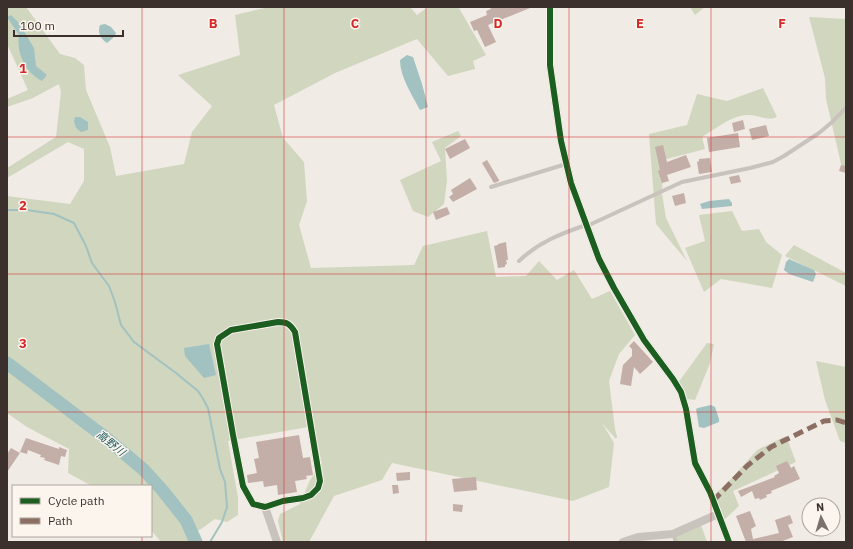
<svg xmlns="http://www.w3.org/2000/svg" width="853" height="549" font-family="'IBM Plex Sans','Noto Sans JP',sans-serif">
	<rect width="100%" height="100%" fill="#f0ebe5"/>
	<!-- green -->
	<g fill="#d1d6bf">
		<polygon points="7,7 26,7 60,54 75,58 84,65 86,90 110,147 116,176 184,164 192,132 212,106 178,75 240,55 235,15 269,7 410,7 417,15 428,7 461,7 459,8 486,55 473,61 475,69 448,76 417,39 335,73 274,105 283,138 304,162 307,201 299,225 311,268 414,265 423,246 487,231 496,277 526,276 539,261 557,280 574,270 592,299 610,291 635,335 619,354 609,381 615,429 617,437 616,439 602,423 614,443 609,487 573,501 392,463 382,480 334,496 309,542 283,542 278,521 280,514 300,504 310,480 322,464 314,426 228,441 238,498 238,515 227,522 215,519 201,529 188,536 191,542 161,542 151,530 151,486 92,486 68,473 69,449 27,427 7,413 7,196 70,204 84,181 84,149 68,142 7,178 7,168 56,137 61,92 59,84 33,98 7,107 7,99 28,90 7,44"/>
		<polygon points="690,7 705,7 695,15"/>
		<polygon points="809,17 846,19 846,168 842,168 826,99 825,78"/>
		<path d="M763,88L777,117C767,122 757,114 747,115C732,115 714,130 702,137L705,149L663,160L662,194L666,218L687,261L656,224L649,134L687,125L697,94L727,101Z"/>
		<polygon points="458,131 461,136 445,148 447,181 444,204 428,217 413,211 400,180 441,161 432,142"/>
		<polygon points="732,211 742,231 759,229 766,242 782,255 772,288 721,279 704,292 685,248 705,241 699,215"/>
		<polygon points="794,245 846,273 846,286 785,256"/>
		<polygon points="707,343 714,344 710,363 695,400 687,399 678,383"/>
		<polygon points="816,361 846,367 846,443 840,441 825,400"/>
		<polygon points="786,436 796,462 733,491 739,506 724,520 715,494 733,477 757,450"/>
		<polygon points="701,525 707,542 677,542 675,537"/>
	</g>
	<!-- water -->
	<g fill="#a1c2c1">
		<path d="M11,15L19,23L34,48L36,66L47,75L42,81C26,73 16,53 19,35L7,17Z"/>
		<path d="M105,24L111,27L116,33L114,37L107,43C101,39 97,33 100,25Z"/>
		<path d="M407,55L413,57L422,84L428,107L420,110C412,95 400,77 400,60Z"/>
		<polygon points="75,117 80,117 88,122 88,130 81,132 76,128 74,121"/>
		<polygon points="729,199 732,203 732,206 702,209 700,204 709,201"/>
		<polygon points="789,259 814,270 816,274 813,282 789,274 784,270 786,262"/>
		<polygon points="209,344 216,375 204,378 185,356 184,348"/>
		<polygon points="711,405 715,407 719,419 719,422 704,428 699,427 696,409 698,408"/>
	</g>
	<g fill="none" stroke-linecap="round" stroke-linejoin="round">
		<!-- stream -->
		<polyline stroke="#a1c2c1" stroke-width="2" points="7,210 27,210 54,214 74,223 86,246 92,263 109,286 115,302 121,325 134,342 176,373 198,391 202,397 208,408 220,469 225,482 227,507 222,522 210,542"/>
		<!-- river -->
		<polyline stroke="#a1c2c1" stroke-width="13" points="7,363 106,438 144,470 163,491 186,520 196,542"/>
	</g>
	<!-- building -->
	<g fill="#c3afa7">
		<polygon points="490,7 530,8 488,25 496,42 485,47 477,30 474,31 470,22 487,15 486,11 491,9"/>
		<polygon points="743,120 745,129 734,132 732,123"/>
		<polygon points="766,125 769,136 752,140 749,129"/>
		<polygon points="738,133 740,147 709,152 707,138"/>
		<polygon points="465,139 470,148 450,159 445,149"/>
		<polygon points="663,145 667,162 686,155 691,167 667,175 669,181 662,183 658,171 660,170 655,147"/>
		<polygon points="710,158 712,172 699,174 697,162 699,161 699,159"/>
		<polygon points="487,160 499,180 499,181 494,183 482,163"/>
		<polygon points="841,165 846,166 846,173 839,171"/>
		<polygon points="739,175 741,182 731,184 729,177"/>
		<polygon points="470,178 477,189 453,202 449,197 453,194 451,190"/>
		<polygon points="684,193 686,203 675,206 672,196"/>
		<polygon points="447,207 450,214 436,220 433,212"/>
		<polygon points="506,242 508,260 506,260 507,264 505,265 505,267 498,268 494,246 498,245 498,244"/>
		<polygon points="634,341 653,362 640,374 634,367 631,386 620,384 623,365 632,356 632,349 629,346"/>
		<polygon points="299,435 303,458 310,457 313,475 306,476 307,479 295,481 297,492 278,495 277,485 264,487 263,481 248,483 247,475 257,473 254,459 259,458 256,442"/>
		<polygon points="26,438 59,449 59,447 67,450 65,457 61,456 59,465 44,460 45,458 40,457 41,455 28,450 27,454 20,452"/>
		<polygon points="11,448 20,453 7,472 7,454"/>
		<polygon points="787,461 791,468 794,466 800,479 771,491 772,493 766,495 767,497 760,500 759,498 755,499 752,491 741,497 738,491 775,477 774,476 779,473 776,466"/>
		<polygon points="410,472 410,480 397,481 396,473"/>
		<polygon points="476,477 477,490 454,492 452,479"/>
		<polygon points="392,485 398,485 399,493 393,494"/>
		<polygon points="453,504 463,505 462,512 453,511"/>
		<polygon points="750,511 756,526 751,529 753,539 779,533 775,520 790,515 793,523 788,525 793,537 780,542 746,542 736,516"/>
	</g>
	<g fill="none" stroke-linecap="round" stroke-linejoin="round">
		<!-- service -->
		<g stroke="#c9c3be" stroke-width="4">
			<polyline points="491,187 566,164"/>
			<polyline points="587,226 682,182 750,168 773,162 784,156 819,133 831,123 846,108"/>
			<path d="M519,261C539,242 560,234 586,225"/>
			<polyline points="673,534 676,542"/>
		</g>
		<!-- minor -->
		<g stroke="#c9c3be" stroke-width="8">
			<polyline points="550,7 550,65 561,141 571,183 599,259 614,288 644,340 673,379 681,392 686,409 695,463 710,492 729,542"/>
			<path d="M278,322C287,322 290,324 295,332L320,481L318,488L311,495L303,498L283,501L265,507L253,504L243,486L233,435L217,344L219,338L231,330Z"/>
			<polyline points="265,507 277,542"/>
			<polyline points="623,542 638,537 673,534 718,514"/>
		</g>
		<!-- quiet -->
		<polyline stroke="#8d6e63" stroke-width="5" stroke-dasharray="10 5" stroke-linecap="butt" points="713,501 747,466 771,447 824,421 837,420 846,423"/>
		<defs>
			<g id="cycleway">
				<polyline points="550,7 550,65 561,141 571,183 599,259 614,288 644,340 673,379 681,392 686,409 695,463 710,492 729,542"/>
				<path d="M278,322C287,322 290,324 295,332L320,481L318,488L311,495L303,498L283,501L265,507L253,504L243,486L233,435L217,344L219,338L231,330Z"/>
			</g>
		</defs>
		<!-- cycleway casing -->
		<use href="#cycleway" stroke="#fbf5ee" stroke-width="8"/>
		<!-- cycleway -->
		<use href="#cycleway" stroke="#1b5e20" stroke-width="6"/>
	</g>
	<!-- grid -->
	<path fill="none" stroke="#d62828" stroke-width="1" stroke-opacity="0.55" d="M142,7V486M284,7V542M426,7V542M569,7V542M711,7V542M7,137H846M7,274H846M7,412H846M142,536V542"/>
	<g text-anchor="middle" stroke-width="3" stroke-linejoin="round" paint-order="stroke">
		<!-- water labels -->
		<g font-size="11" font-style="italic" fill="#1f5a5e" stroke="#fbf5ee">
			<text transform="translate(111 443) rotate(39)" y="4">高野川</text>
		</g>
	</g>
	<g font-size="13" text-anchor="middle" font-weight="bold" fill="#d62828" stroke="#fbf5ee" stroke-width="3" stroke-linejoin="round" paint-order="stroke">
		<text x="213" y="28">B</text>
		<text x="355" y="28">C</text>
		<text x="498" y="28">D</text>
		<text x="640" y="28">E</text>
		<text x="782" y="28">F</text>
		<text x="23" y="73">1</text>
		<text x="23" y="210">2</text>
		<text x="23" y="348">3</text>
	</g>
	<!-- border -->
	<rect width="853" height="549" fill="none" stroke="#3b302b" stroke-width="16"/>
	<!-- legend -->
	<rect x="12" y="485" width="140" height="52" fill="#fbf5ee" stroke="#aea6a0"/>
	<rect x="20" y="498" width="20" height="6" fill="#1b5e20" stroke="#aea6a0"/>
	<text x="48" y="505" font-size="12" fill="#3b302b">Cycle path</text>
	<rect x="20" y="518" width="20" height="6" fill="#8d6e63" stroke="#aea6a0"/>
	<text x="48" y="525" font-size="12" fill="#3b302b">Path</text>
	<!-- north arrow -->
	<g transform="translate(821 517) rotate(355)"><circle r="19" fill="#fbf5ee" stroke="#aea6a0"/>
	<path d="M0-3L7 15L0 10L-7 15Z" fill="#7a716c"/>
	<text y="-6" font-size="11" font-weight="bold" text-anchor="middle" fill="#3b302b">N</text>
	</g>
	<!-- scale -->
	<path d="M14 30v6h109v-6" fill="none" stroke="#3b302b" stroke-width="2"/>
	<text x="20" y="30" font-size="12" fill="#3b302b" stroke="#fbf5ee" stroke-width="3" paint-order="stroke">100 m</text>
</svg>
